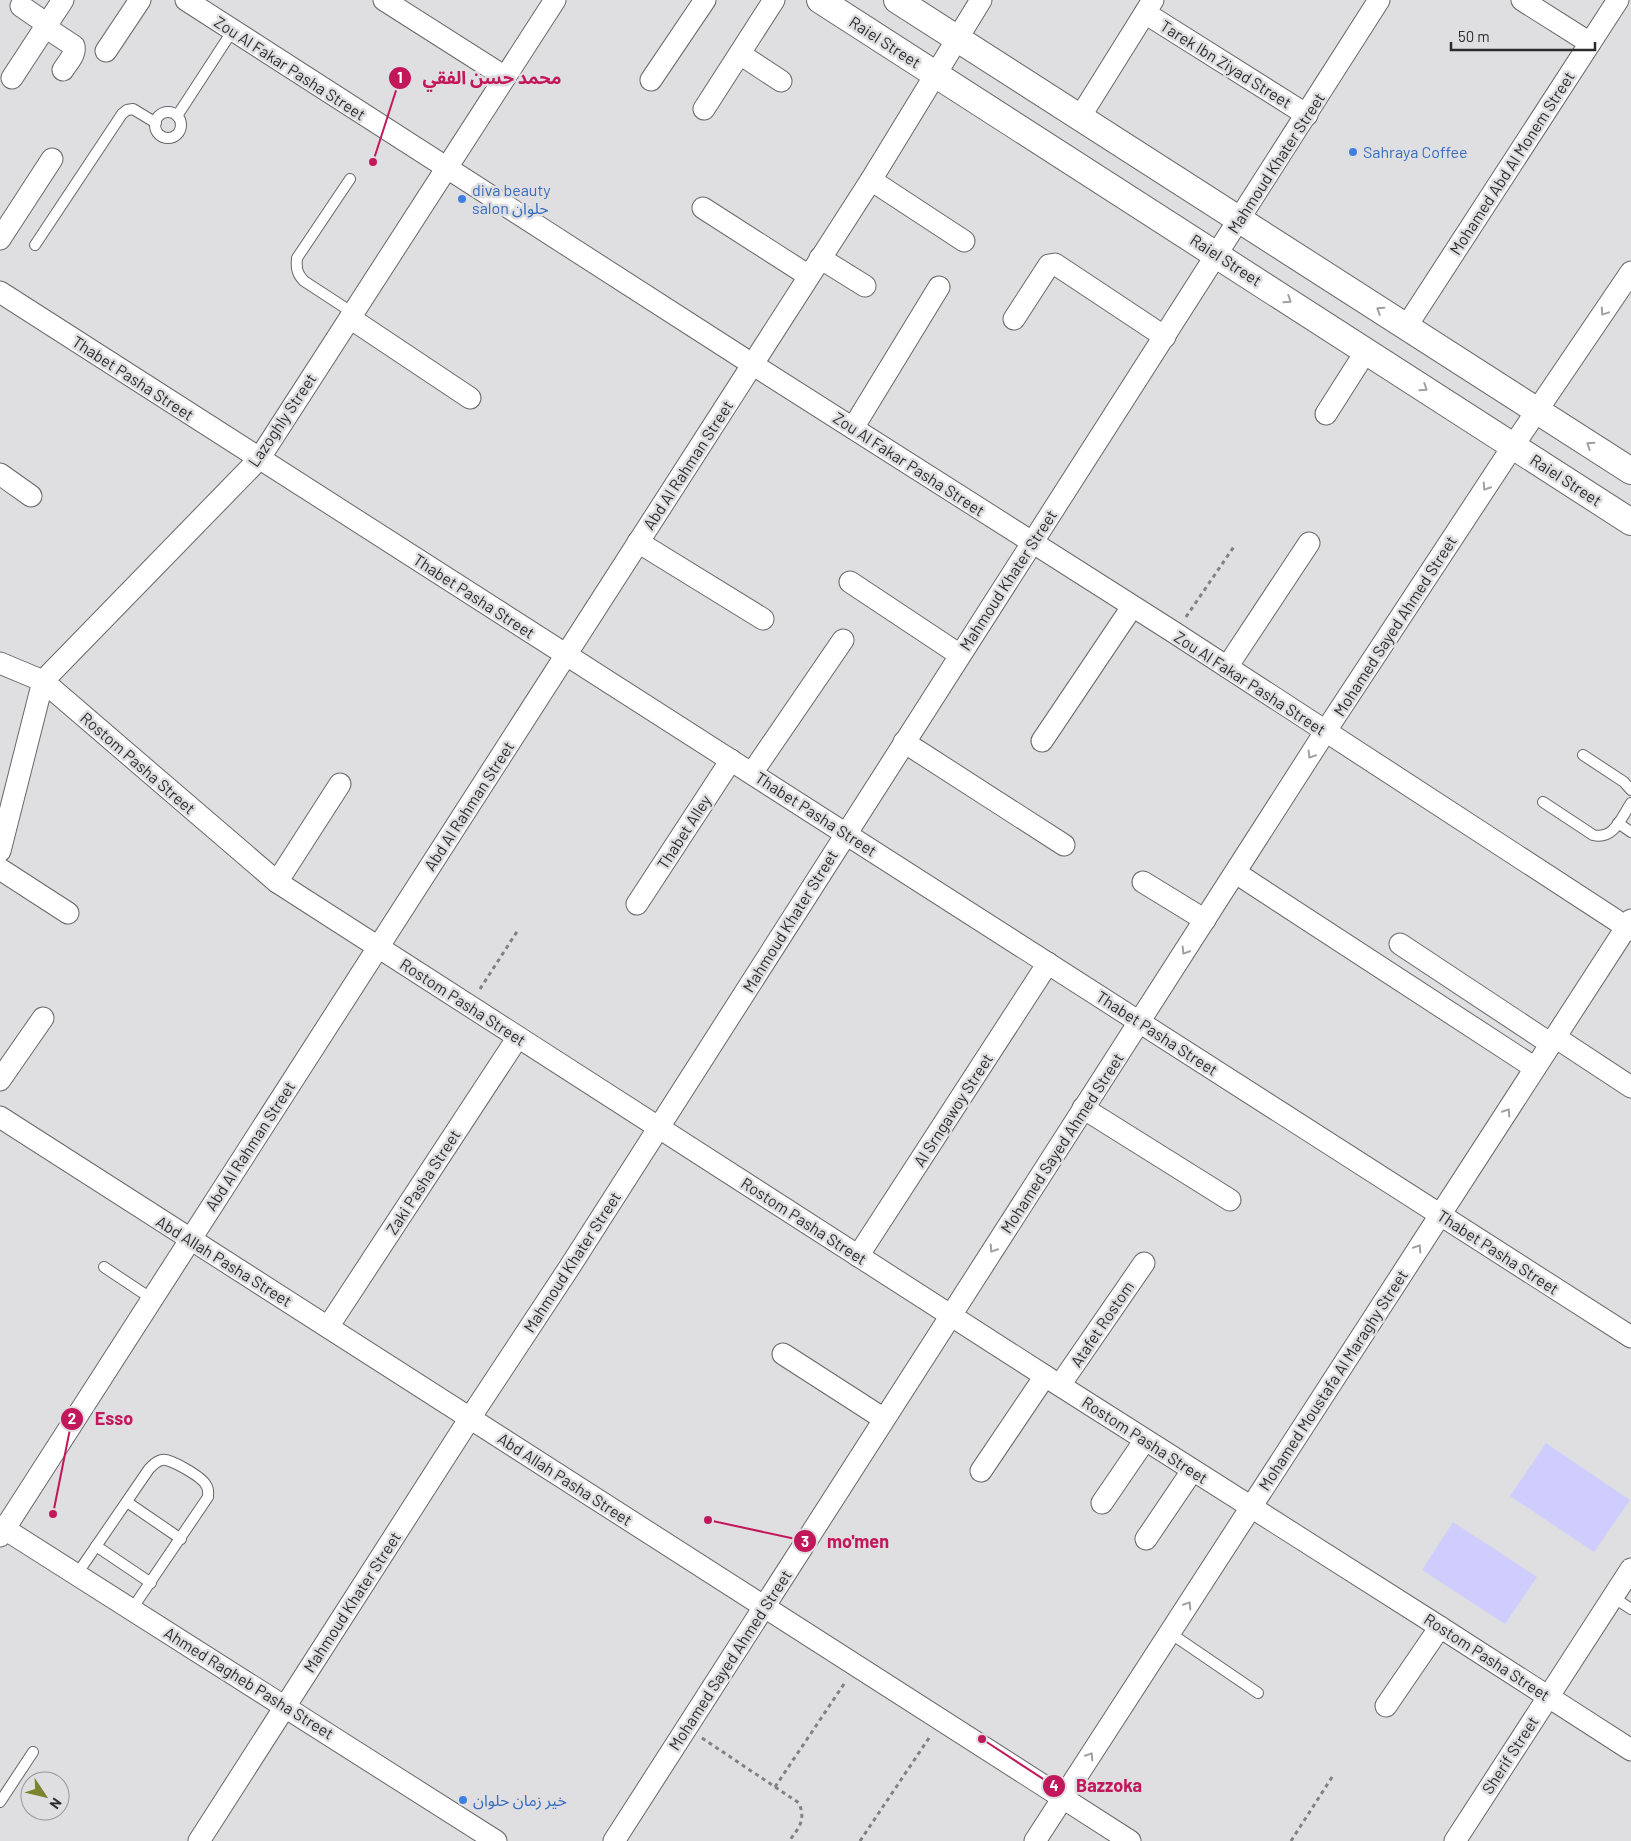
<svg xmlns="http://www.w3.org/2000/svg" width="1631" height="1841" font-family="Barlow,'Noto Sans Arabic',sans-serif">
	<rect width="100%" height="100%" fill="#dfdfe2"/>
	<!-- green -->
	<g fill="#cecdfd">
		<polygon points="1546,1443 1630,1500 1594,1552 1510,1496"/>
		<polygon points="1453,1522 1537,1577 1505,1624 1422,1570"/>
	</g>
	<g fill="none" stroke-linecap="round" stroke-linejoin="round">
		<defs>
			<g id="service">
				<circle cx="168" cy="125" r="13"/>
				<polyline points="177,116 233,30"/>
				<path d="M350,179L297,258C296,268 297,274 304,281L353,313"/>
				<polyline points="35,245 122,114 127,110 133,109 156,123"/>
				<polyline points="1583,755 1624,782 1631,790"/>
				<path d="M1543,802L1593,835C1614,840 1621,818 1631,803"/>
				<polyline points="1618,823 1631,832"/>
				<polyline points="104,1267 152,1299"/>
				<polyline points="127,1502 181,1539"/>
				<polyline points="96,1546 151,1583"/>
				<path d="M77,1574L149,1469C153,1465 156,1461 162,1460C170,1458 202,1477 206,1485C209,1489 208,1492 208,1497L132,1609"/>
				<polyline points="1613,1597 1631,1609"/>
				<polyline points="1170,1633 1258,1693"/>
				<polyline points="0,1802 33,1752"/>
			</g>
			<g id="minor">
				<polyline points="186,0 752,364 1175,633 1631,930"/>
				<polyline points="384,0 505,77"/>
				<polyline points="1522,0 1590,43"/>
				<polyline points="21,6 47,24"/>
				<polyline points="1145,13 1307,115"/>
				<path d="M45,27L74,46C76,55 67,63 63,70"/>
				<polyline points="106,51 140,0"/>
				<polyline points="740,54 781,81"/>
				<polyline points="12,78 63,0"/>
				<polyline points="651,80 705,0"/>
				<polyline points="704,109 774,0"/>
				<polyline points="1080,117 1153,0"/>
				<polyline points="871,180 964,241"/>
				<polyline points="703,208 809,276"/>
				<polyline points="0,239 52,159"/>
				<polyline points="820,258 865,286"/>
				<polyline points="0,292 1631,1337"/>
				<polyline points="350,318 470,398"/>
				<polyline points="1014,319 1049,265 1055,264 1165,337"/>
				<polyline points="1406,327 1618,0"/>
				<polyline points="1326,414 1366,351"/>
				<polyline points="853,428 939,287"/>
				<polyline points="0,474 31,496"/>
				<polyline points="638,542 763,619"/>
				<polyline points="850,582 960,655"/>
				<polyline points="0,663 43,681 277,882 1045,1376 1440,1627 1631,1750"/>
				<polyline points="1227,667 1309,543"/>
				<polyline points="1042,741 1132,607"/>
				<polyline points="904,742 1064,845"/>
				<polyline points="752,773 843,640"/>
				<polyline points="0,851 43,681 259,459 555,0"/>
				<polyline points="0,869 68,913"/>
				<polyline points="1236,873 1535,1068"/>
				<polyline points="277,882 340,784"/>
				<polyline points="1143,882 1205,920"/>
				<polyline points="637,904 731,760"/>
				<polyline points="1400,944 1551,1044"/>
				<polyline points="1555,1037 1631,1087"/>
				<polyline points="0,1080 43,1018"/>
				<polyline points="1083,1108 1230,1200"/>
				<polyline points="0,1117 1130,1841"/>
				<polyline points="858,1256 1048,963"/>
				<polyline points="328,1327 518,1037"/>
				<polyline points="783,1354 884,1419"/>
				<polyline points="1060,1385 1144,1263"/>
				<polyline points="981,1471 1045,1376"/>
				<polyline points="1102,1503 1145,1440"/>
				<polyline points="0,1526 496,1841"/>
				<polyline points="0,1536 871,180 981,0"/>
				<polyline points="1146,1539 1192,1471"/>
				<polyline points="1386,1706 1440,1627"/>
				<polyline points="199,1841 470,1418 569,1268 1379,0"/>
				<polyline points="614,1841 1325,732 1513,446 1631,272"/>
				<polyline points="1035,1841 1631,920"/>
				<polyline points="1455,1841 1631,1569"/>
			</g>
			<g id="tertiary">
				<polyline points="820,0 1631,522"/>
				<polyline points="897,0 1631,471"/>
			</g>
		</defs>
		<!-- service casing -->
		<use href="#service" stroke="#68686a" stroke-width="12"/>
		<!-- minor casing -->
		<use href="#minor" stroke="#68686a" stroke-width="23"/>
		<!-- tertiary casing -->
		<use href="#tertiary" stroke="#68686a" stroke-width="28"/>
		<!-- path -->
		<g stroke="#828284" stroke-width="3" stroke-dasharray="4 4" stroke-linecap="butt">
			<polyline points="1186,617 1235,545"/>
			<polyline points="480,989 518,930"/>
			<path d="M702,1738L799,1803C806,1820 799,1828 789,1841"/>
			<polyline points="775,1787 846,1681"/>
			<polyline points="860,1841 931,1735"/>
			<polyline points="1291,1841 1334,1774"/>
		</g>
		<!-- service -->
		<use href="#service" stroke="#fff" stroke-width="10"/>
		<!-- minor -->
		<use href="#minor" stroke="#fff" stroke-width="21"/>
		<!-- tertiary -->
		<use href="#tertiary" stroke="#fff" stroke-width="26"/>
	</g>
	<!-- one-way arrows -->
	<defs><path id="oneway-chevron" d="M-2-3.5L2.5 0L-2 3.5" fill="none" stroke-width="1.6" stroke-linecap="round" stroke-linejoin="round" transform="scale(1.25)"/></defs>
	<g stroke="#a0a0a0">
		<use href="#oneway-chevron" transform="translate(1288 300) rotate(33)"/>
		<use href="#oneway-chevron" transform="translate(1380 310) rotate(-147)"/>
		<use href="#oneway-chevron" transform="translate(1604 312) rotate(124)"/>
		<use href="#oneway-chevron" transform="translate(1424 388) rotate(33)"/>
		<use href="#oneway-chevron" transform="translate(1590 445) rotate(-147)"/>
		<use href="#oneway-chevron" transform="translate(1486 487) rotate(123)"/>
		<use href="#oneway-chevron" transform="translate(1311 755) rotate(122)"/>
		<use href="#oneway-chevron" transform="translate(1185 951) rotate(123)"/>
		<use href="#oneway-chevron" transform="translate(1507 1112) rotate(-57)"/>
		<use href="#oneway-chevron" transform="translate(1418 1248) rotate(-57)"/>
		<use href="#oneway-chevron" transform="translate(993 1249) rotate(123)"/>
		<use href="#oneway-chevron" transform="translate(1188 1605) rotate(-57)"/>
		<use href="#oneway-chevron" transform="translate(1090 1756) rotate(-57)"/>
	</g>
	<!-- markers -->
	<g fill="#3f7fe0" stroke="#dfdfe2" stroke-width="2">
		<circle cx="1353" cy="152" r="5"/>
		<circle cx="462" cy="199" r="5"/>
		<circle cx="463" cy="1800" r="5"/>
	</g>
	<g text-anchor="middle" stroke-width="5" stroke-linejoin="round" paint-order="stroke">
		<!-- street labels -->
		<g font-size="16" fill="#2c2c2d" stroke="#dfdfe2">
			<text transform="translate(885 42) rotate(33)" y="6">Raiel Street</text>
			<text transform="translate(1226 64) rotate(32)" y="6">Tarek Ibn Ziyad Street</text>
			<text transform="translate(290 68) rotate(33)" y="6">Zou Al Fakar Pasha Street</text>
			<text transform="translate(1276 163) rotate(-57)" y="6">Mahmoud Khater Street</text>
			<text transform="translate(1512 163) rotate(-57)" y="6">Mohamed Abd Al Monem Street</text>
			<text transform="translate(1226 260) rotate(33)" y="6">Raiel Street</text>
			<text transform="translate(133 378) rotate(33)" y="6">Thabet Pasha Street</text>
			<text transform="translate(282 420) rotate(-56)" y="6">Lazoghly Street</text>
			<text transform="translate(909 464) rotate(33)" y="6">Zou Al Fakar Pasha Street</text>
			<text transform="translate(688 465) rotate(-57)" y="6">Abd Al Rahman Street</text>
			<text transform="translate(1566 480) rotate(33)" y="6">Raiel Street</text>
			<text transform="translate(1008 580) rotate(-57)" y="6">Mahmoud Khater Street</text>
			<text transform="translate(474 596) rotate(33)" y="6">Thabet Pasha Street</text>
			<text transform="translate(1395 626) rotate(-57)" y="6">Mohamed Sayed Ahmed Street</text>
			<text transform="translate(1250 683) rotate(33)" y="6">Zou Al Fakar Pasha Street</text>
			<text transform="translate(138 763) rotate(41)" y="6">Rostom Pasha Street</text>
			<text transform="translate(469 806) rotate(-57)" y="6">Abd Al Rahman Street</text>
			<text transform="translate(816 814) rotate(33)" y="6">Thabet Pasha Street</text>
			<text transform="translate(684 832) rotate(-57)" y="6">Thabet Alley</text>
			<text transform="translate(790 921) rotate(-58)" y="6">Mahmoud Khater Street</text>
			<text transform="translate(463 1002) rotate(33)" y="6">Rostom Pasha Street</text>
			<text transform="translate(1157 1033) rotate(33)" y="6">Thabet Pasha Street</text>
			<text transform="translate(953 1110) rotate(-57)" y="6">Al Srngawoy Street</text>
			<text transform="translate(1062 1143) rotate(-57)" y="6">Mohamed Sayed Ahmed Street</text>
			<text transform="translate(250 1146) rotate(-57)" y="6">Abd Al Rahman Street</text>
			<text transform="translate(423 1182) rotate(-57)" y="6">Zaki Pasha Street</text>
			<text transform="translate(804 1221) rotate(33)" y="6">Rostom Pasha Street</text>
			<text transform="translate(1498 1252) rotate(33)" y="6">Thabet Pasha Street</text>
			<text transform="translate(224 1261) rotate(32)" y="6">Abd Allah Pasha Street</text>
			<text transform="translate(572 1262) rotate(-57)" y="6">Mahmoud Khater Street</text>
			<text transform="translate(1102 1324) rotate(-56)" y="6">Atafet Rostom</text>
			<text transform="translate(1333 1380) rotate(-57)" y="6">Mohamed Moustafa Al Maraghy Street</text>
			<text transform="translate(1145 1440) rotate(33)" y="6">Rostom Pasha Street</text>
			<text transform="translate(565 1479) rotate(33)" y="6">Abd Allah Pasha Street</text>
			<text transform="translate(352 1602) rotate(-57)" y="6">Mahmoud Khater Street</text>
			<text transform="translate(1487 1657) rotate(33)" y="6">Rostom Pasha Street</text>
			<text transform="translate(730 1660) rotate(-57)" y="6">Mohamed Sayed Ahmed Street</text>
			<text transform="translate(249 1683) rotate(32)" y="6">Ahmed Ragheb Pasha Street</text>
			<text transform="translate(1510 1755) rotate(-57)" y="6">Sherif Street</text>
		</g>
		<!-- shop labels -->
		<g font-size="16" fill="#366cbe" stroke="#dfdfe2" text-anchor="start">
			<text x="1363" y="158">Sahraya Coffee</text>
			<text x="472" y="196">diva beauty<tspan x="472" dy="18">salon حلوان</tspan></text>
			<text x="473" y="1806">خير زمان حلوان</text>
		</g>
	</g>
	<!-- callouts -->
	<path fill="none" stroke="#c2185b" stroke-width="2" d="M373 162L400 78M53 1514L72 1419M708 1520L805 1541M982 1739L1054 1786"/>
	<g fill="#c2185b" stroke="#dfdfe2" stroke-width="2">
		<circle cx="373" cy="162" r="5"/>
		<circle cx="53" cy="1514" r="5"/>
		<circle cx="708" cy="1520" r="5"/>
		<circle cx="982" cy="1739" r="5"/>
		<circle cx="400" cy="78" r="12"/>
		<circle cx="72" cy="1419" r="12"/>
		<circle cx="805" cy="1541" r="12"/>
		<circle cx="1054" cy="1786" r="12"/>
	</g>
	<g font-size="15" text-anchor="middle" font-weight="bold" fill="#fff">
		<text x="400" y="83">1</text>
		<text x="72" y="1424">2</text>
		<text x="805" y="1547">3</text>
		<text x="1054" y="1791">4</text>
	</g>
	<g font-size="18" text-anchor="middle" font-weight="bold" fill="#c2185b" stroke="#dfdfe2" stroke-width="5" stroke-linejoin="round" paint-order="stroke">
		<text x="492" y="84">محمد حسن الفقي</text>
		<text x="114" y="1425">Esso</text>
		<text x="858" y="1548">mo'men</text>
		<text x="1109" y="1792">Bazzoka</text>
	</g>
	<!-- north arrow -->
	<g transform="translate(45 1796) rotate(125)"><circle r="24" fill="#dfdfe2" stroke="#97979a"/>
	<path d="M0-4L9 19L0 12L-9 19Z" fill="#7d8430"/>
	<text y="-8" font-size="14" font-weight="bold" text-anchor="middle" fill="#2c2c2d">N</text>
	</g>
	<!-- scale -->
	<path d="M1451 42v8h144v-8" fill="none" stroke="#2c2c2d" stroke-width="2.5"/>
	<text x="1458" y="42" font-size="15" fill="#2c2c2d" stroke="#dfdfe2" stroke-width="4" paint-order="stroke">50 m</text>
</svg>
